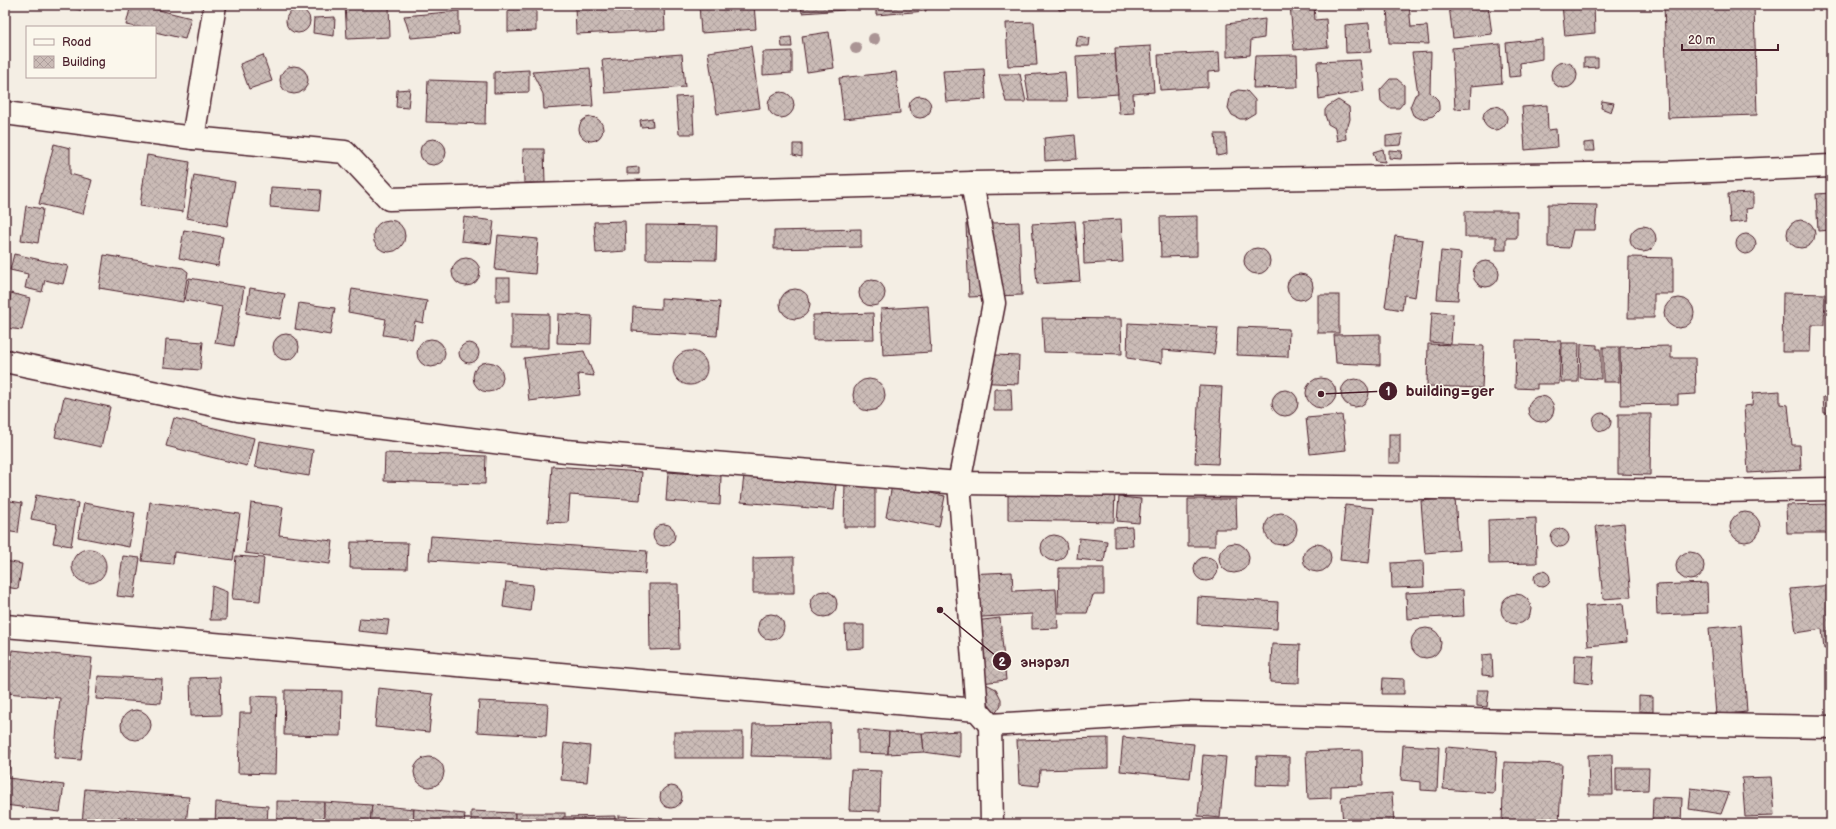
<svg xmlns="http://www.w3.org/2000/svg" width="1836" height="829" font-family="'Balsamiq Sans',sans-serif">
	<defs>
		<pattern id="building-cross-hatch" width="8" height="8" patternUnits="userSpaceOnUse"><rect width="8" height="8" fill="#cabbb6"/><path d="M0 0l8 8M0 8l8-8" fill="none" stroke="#afa09d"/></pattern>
	</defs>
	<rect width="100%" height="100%" fill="#f4eee4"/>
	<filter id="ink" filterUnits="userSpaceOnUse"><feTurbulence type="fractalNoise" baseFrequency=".025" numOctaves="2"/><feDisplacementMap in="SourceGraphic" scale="8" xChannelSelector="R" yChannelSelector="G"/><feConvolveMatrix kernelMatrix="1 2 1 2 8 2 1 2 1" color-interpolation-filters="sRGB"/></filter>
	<g filter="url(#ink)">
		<!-- building -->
		<g fill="url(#building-cross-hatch)" stroke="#4a1f2b">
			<polygon points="60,5 85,5 84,11"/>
			<polygon points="131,5 139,5 191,18 185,39 155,32 155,27 136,27 126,25"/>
			<polygon points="345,5 389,5 390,37 347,39"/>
			<polygon points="575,5 664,5 665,30 576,34"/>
			<polygon points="699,5 754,5 756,29 701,33"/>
			<polygon points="801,5 843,5 844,10 802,13"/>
			<polygon points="876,5 926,5 926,11 876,15"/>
			<polygon points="1058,5 1096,5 1059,10"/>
			<polygon points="1290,5 1314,5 1315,20 1326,19 1328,47 1294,50"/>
			<polygon points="1387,5 1409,5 1411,27 1427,26 1429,44 1389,43"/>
			<polygon points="1458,5 1488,5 1492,34 1453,38 1449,6"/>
			<polygon points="1562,5 1594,5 1595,33 1565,36"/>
			<polygon points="1664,5 1754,5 1757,115 1668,118"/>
			<polygon points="508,9 536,9 536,31 508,32"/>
			<circle cx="298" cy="21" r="12"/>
			<polygon points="459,11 459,34 411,38 404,16"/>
			<polygon points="335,17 334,36 313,33 314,18"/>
			<polygon points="1265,19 1264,38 1251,40 1250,55 1227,57 1227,24"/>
			<polygon points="1034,22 1037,65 1008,66 1006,23"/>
			<polygon points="1369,23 1371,52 1346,53 1345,25"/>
			<polygon points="829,32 834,68 807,72 802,36"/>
			<polygon points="1078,36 1090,38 1089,46 1076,46"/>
			<polygon points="791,37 792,47 782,47 781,38"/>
			<polygon points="1542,39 1542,59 1520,63 1521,76 1509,77 1506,43"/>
			<polygon points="1500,44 1502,83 1471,86 1470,108 1455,109 1452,48"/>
			<polygon points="751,46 760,108 717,114 708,52"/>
			<polygon points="1151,46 1154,92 1133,94 1134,113 1119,114 1115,48"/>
			<polygon points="792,51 792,73 763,75 763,52"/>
			<polygon points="1219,52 1220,71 1208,72 1208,87 1160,90 1158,55"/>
			<polygon points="1431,52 1430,92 1438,100 1439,106 1439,110 1433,116 1421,119 1413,115 1410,107 1415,95 1418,93 1412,53"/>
			<polygon points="682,54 685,87 605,93 602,60"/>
			<polygon points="1115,54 1118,94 1078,97 1076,56"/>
			<polygon points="263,55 272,81 249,89 240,64"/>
			<polygon points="1297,55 1298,87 1253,88 1255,56"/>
			<polygon points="1584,58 1598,58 1598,67 1584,68"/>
			<polygon points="1360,60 1364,91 1319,99 1317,62"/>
			<circle cx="1564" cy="75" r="13"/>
			<circle cx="294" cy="80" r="14"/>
			<polygon points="590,68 593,106 544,109 543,94 532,72"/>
			<polygon points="984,69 986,99 946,102 943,71"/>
			<polygon points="529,70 529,92 494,93 494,72"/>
			<polygon points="896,72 900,113 844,119 839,78"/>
			<polygon points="1065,72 1067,101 1029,101 1025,75"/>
			<polygon points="999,74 1020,74 1026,102 1006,102"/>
			<polygon points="1390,79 1397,79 1404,85 1404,102 1399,108 1389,108 1381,101 1380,90"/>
			<polygon points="428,80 486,82 485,124 426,122"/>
			<polygon points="410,89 408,108 396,107 397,90"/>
			<polygon points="1238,90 1247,91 1255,100 1255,113 1245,119 1240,119 1232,115 1228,108 1231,93"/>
			<circle cx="781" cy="105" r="13"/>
			<circle cx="920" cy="107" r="11"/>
			<polygon points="692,96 694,134 679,134 676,97"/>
			<polygon points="1338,100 1349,107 1350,119 1348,126 1345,128 1346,139 1337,141 1335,128 1328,124 1325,115 1325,110 1328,106"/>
			<polygon points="1602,101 1614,103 1611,112 1601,108"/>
			<polygon points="1547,105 1548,130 1556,129 1557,147 1525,150 1522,107"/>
			<circle cx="1495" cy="118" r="12"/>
			<circle cx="591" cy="129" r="12"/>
			<polygon points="652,118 653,126 641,127 640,120"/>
			<polygon points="1215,134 1226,134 1227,154 1217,156"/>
			<polygon points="1403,134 1401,145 1386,146 1386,136"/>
			<polygon points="1075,135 1077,159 1045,161 1044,138"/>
			<circle cx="433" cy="152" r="13"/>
			<polygon points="1594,142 1595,151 1584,151 1584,143"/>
			<polygon points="54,144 70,148 70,174 92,180 83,214 39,204"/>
			<polygon points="793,144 802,144 802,157 793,155"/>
			<polygon points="523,149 544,149 545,183 524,183"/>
			<polygon points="1383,149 1385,162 1376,161 1373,152"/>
			<polygon points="1389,150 1402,151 1401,159 1389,158"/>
			<polygon points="147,155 190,162 183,212 140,206"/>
			<polygon points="639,167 639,174 627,174 627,168"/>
			<polygon points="194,175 235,182 227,226 187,218"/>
			<polygon points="271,187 321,190 319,211 270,207"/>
			<polygon points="1753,193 1753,208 1746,209 1747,221 1730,223 1728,194"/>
			<polygon points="1831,193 1831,230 1818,231 1816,194"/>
			<polygon points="1548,204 1597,205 1595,230 1573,230 1569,248 1548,247"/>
			<polygon points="26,206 43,209 38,243 21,240"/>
			<polygon points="1465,211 1517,211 1517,238 1506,238 1506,250 1496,250 1496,237 1465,237"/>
			<polygon points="1197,216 1197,256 1161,257 1160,217"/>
			<polygon points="464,217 494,221 491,244 461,241"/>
			<polygon points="1121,219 1123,262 1084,264 1083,221"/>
			<circle cx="389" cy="236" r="16"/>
			<circle cx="1801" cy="234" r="14"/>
			<polygon points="625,221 626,251 596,253 594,222"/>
			<polygon points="1075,221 1080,281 1037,284 1032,224"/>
			<polygon points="1019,222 1022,295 969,297 966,224"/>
			<polygon points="646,225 717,226 716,260 646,259"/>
			<circle cx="1643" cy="239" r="13"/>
			<polygon points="861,229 861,247 774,249 774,231"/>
			<polygon points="184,230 223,237 218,266 179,258"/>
			<circle cx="1746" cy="244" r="10"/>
			<polygon points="498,235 538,239 535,274 495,270"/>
			<polygon points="1395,236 1423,240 1415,297 1404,295 1402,310 1385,307"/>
			<polygon points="5,242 8,242 5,269"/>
			<circle cx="1257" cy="261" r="13"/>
			<polygon points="1441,251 1461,253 1458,300 1437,299"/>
			<polygon points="14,254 68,266 63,284 45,280 42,292 25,288 28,274 10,270"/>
			<polygon points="104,255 183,268 188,272 183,302 99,288"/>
			<polygon points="1629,257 1673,258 1673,294 1654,294 1654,318 1628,318"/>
			<circle cx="466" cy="272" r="14"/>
			<circle cx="1486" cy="274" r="13"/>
			<circle cx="1300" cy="287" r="13"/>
			<polygon points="189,278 244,287 234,346 215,343 222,307 185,300"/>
			<rect x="496" y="278" width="14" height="23"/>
			<circle cx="872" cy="293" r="13"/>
			<polygon points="250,288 285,294 280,319 246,313"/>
			<polygon points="352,289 427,301 423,323 415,321 412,339 383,335 386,319 348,312"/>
			<circle cx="795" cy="304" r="15"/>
			<polygon points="11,293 30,298 22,330 6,328"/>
			<polygon points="1783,293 1825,294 1824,325 1811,325 1810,352 1782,352"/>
			<rect x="1318" y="295" width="21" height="38"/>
			<polygon points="661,298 720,302 717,336 632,331 633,307 661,309"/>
			<circle cx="1679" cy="313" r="15"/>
			<polygon points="299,303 335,308 330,335 295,329"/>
			<polygon points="928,306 931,352 883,355 881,309"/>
			<polygon points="1432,312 1453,314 1451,344 1430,342"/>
			<polygon points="512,313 549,314 549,348 512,348"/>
			<polygon points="873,313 874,339 813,340 813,315"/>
			<polygon points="558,314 592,316 591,344 557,343"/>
			<polygon points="1042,318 1121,319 1122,354 1044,352"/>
			<polygon points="1128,323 1218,328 1214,354 1162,350 1162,363 1127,358"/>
			<polygon points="1238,327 1289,329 1288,357 1237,355"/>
			<polygon points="1380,334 1380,365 1336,363 1334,335"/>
			<circle cx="286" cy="347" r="13"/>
			<circle cx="431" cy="353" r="14"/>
			<polygon points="166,339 203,342 200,370 164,367"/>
			<polygon points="1516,340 1561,341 1559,384 1537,384 1537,389 1515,388"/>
			<circle cx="469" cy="353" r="10"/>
			<polygon points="1562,343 1579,343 1578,382 1561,382"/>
			<polygon points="1428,344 1484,346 1482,388 1427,386"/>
			<polygon points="1581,344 1597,345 1597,349 1601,349 1601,379 1580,378"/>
			<polygon points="1671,346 1671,358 1695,358 1696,394 1678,395 1678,404 1621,405 1620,347"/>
			<rect x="1603" y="347" width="16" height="35"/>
			<polygon points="584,351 594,376 578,374 580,395 529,401 524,358"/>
			<circle cx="690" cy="368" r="17"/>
			<polygon points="972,354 1019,356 1018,384 972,382"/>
			<circle cx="488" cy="377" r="15"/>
			<circle cx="1321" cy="393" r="15"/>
			<circle cx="1355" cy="393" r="14"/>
			<circle cx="869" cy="395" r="16"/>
			<polygon points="1199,386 1222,387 1218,464 1195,463"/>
			<polygon points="994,389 1011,389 1012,411 994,411"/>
			<circle cx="1285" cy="403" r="13"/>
			<polygon points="1780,391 1780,404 1788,405 1792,445 1800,445 1801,470 1748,473 1744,406 1752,405 1753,393"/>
			<circle cx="1541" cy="409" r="13"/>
			<polygon points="64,397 110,407 101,447 55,437"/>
			<polygon points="1823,397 1831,397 1831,413 1824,413"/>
			<circle cx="1602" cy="422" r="9"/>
			<polygon points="1618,414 1651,414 1650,475 1618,474"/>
			<polygon points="1342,415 1346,450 1310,454 1306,418"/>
			<polygon points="174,418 254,438 247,466 166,446"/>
			<rect x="1389" y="434" width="11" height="29"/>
			<polygon points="259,441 313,450 309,476 255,467"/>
			<polygon points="385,453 486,456 485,484 384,481"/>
			<polygon points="552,466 642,472 640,500 570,495 568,523 548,522"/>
			<polygon points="668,472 721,476 720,505 666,501"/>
			<polygon points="744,475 836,483 834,510 741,502"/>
			<polygon points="845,483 875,483 875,527 844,527"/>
			<polygon points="892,485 945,496 939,527 886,517"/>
			<polygon points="1008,486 1115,488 1114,522 1008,520"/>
			<polygon points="36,495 78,503 71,546 53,543 57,524 31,519"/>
			<polygon points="1119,497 1141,499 1139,523 1117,521"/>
			<polygon points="1455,498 1459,550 1425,553 1421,501"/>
			<polygon points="1188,499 1236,499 1237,529 1215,529 1215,546 1188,546"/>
			<polygon points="5,500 22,503 18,533 5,531"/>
			<polygon points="150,502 240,514 233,560 174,552 173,564 142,561"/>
			<polygon points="84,503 135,513 129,547 78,537"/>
			<polygon points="251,503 283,507 279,535 333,541 330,564 245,553"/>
			<polygon points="1831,504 1831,533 1787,533 1786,505"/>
			<polygon points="1345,505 1374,508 1369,563 1340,560"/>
			<circle cx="1745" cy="527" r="15"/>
			<circle cx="1281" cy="529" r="16"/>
			<polygon points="1536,518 1537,563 1489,564 1488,520"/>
			<polygon points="1624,523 1631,597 1603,599 1596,526"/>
			<circle cx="664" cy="535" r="11"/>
			<polygon points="1132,527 1133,546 1114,547 1114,528"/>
			<circle cx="1560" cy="538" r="9"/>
			<circle cx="1054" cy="548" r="13"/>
			<polygon points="431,536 647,551 645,574 429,560"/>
			<polygon points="1079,538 1107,541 1104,562 1077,559"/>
			<polygon points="351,542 408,543 407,569 350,568"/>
			<circle cx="1234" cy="558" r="15"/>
			<circle cx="1317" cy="558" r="14"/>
			<circle cx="89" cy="566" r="17"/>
			<circle cx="1690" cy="566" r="14"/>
			<polygon points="123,556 140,558 134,598 117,596"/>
			<polygon points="236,556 264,558 260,601 232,599"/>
			<polygon points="794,557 794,593 753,593 753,558"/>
			<circle cx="1206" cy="569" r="12"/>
			<polygon points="5,561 22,564 18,589 5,587"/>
			<polygon points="1423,561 1424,587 1392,588 1391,563"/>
			<polygon points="1059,568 1104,568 1104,595 1093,595 1087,613 1058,613"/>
			<circle cx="1542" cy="579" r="8"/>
			<polygon points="1012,572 1013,591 1056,589 1058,628 1032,629 1032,614 967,618 965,574"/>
			<polygon points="506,582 533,585 530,611 503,607"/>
			<polygon points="1707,583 1708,613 1657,615 1656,585"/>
			<polygon points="649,584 678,584 679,649 650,650"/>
			<polygon points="1831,585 1831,648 1824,649 1822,629 1796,633 1790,589"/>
			<polygon points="212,586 227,592 226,620 210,620"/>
			<polygon points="1463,590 1464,616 1407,619 1406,593"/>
			<circle cx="824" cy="604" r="13"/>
			<circle cx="1516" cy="609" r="15"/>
			<polygon points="1198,597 1278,602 1277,629 1197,624"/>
			<polygon points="1623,603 1627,642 1588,646 1585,606"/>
			<circle cx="771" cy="627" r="13"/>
			<polygon points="360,618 389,620 387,634 358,631"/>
			<polygon points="1000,618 1006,680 973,684 966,622"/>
			<polygon points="845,625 864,625 864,648 846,649"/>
			<polygon points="1741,625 1747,712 1716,715 1709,628"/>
			<circle cx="1426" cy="643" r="15"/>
			<polygon points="1272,644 1300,645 1299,683 1270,682"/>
			<polygon points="12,650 92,658 81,760 54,758 60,698 7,693"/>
			<polygon points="1492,654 1493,676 1482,675 1482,655"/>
			<polygon points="1575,655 1594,656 1592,684 1574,682"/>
			<polygon points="98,676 162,679 161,703 96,699"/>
			<polygon points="220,677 221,715 191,716 190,678"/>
			<polygon points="1383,678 1404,679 1404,694 1382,694"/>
			<polygon points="986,684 996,689 1001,699 1001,705 995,714 972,690 981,685"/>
			<polygon points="378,688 433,694 429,732 375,727"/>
			<polygon points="285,690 342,691 341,736 284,735"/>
			<polygon points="1477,690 1489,690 1487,707 1477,706"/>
			<polygon points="251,696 277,697 275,774 238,773 240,713 251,713"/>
			<polygon points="1639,696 1653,697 1653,712 1639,711"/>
			<polygon points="479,701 548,704 546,736 477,732"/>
			<circle cx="136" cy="725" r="15"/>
			<polygon points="830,723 831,758 751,756 753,724"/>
			<polygon points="858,729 889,732 888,754 858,753"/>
			<polygon points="960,731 960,757 924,752 922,733"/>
			<rect x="674" y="732" width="69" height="26"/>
			<polygon points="889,732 922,733 924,752 888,754"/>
			<polygon points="1123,737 1194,744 1190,778 1120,771"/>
			<polygon points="1108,738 1108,768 1040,770 1039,786 1019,784 1017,740"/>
			<polygon points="564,743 590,746 587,782 561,780"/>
			<polygon points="1403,745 1439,747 1437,791 1421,790 1421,782 1401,780"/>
			<polygon points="1446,747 1497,751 1494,793 1443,789"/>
			<polygon points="5,749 11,750 8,778 64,785 60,812 5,805"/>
			<polygon points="1362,750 1363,785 1331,786 1331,798 1308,799 1306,752"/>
			<polygon points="1612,754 1613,795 1589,795 1588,755"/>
			<polygon points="1203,755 1226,757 1220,818 1198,816"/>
			<polygon points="1257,756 1289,757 1289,786 1256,785"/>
			<circle cx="429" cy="772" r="15"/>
			<polygon points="1504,762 1562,764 1559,824 1502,824"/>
			<polygon points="1616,768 1649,768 1648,790 1616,791"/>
			<polygon points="851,770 881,771 880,811 849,810"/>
			<polygon points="1771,777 1774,816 1745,817 1742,778"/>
			<circle cx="671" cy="797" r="11"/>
			<polygon points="1691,788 1729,793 1721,814 1689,809"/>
			<polygon points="85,789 189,797 186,824 161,824 161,820 118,817 118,824 82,824"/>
			<polygon points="1392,793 1394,824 1343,824 1341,797"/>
			<polygon points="1653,797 1682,798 1681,824 1652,824"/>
			<polygon points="277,801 324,802 324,824 277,824"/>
			<polygon points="216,802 268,806 267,824 215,824"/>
			<polygon points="324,802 372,805 370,824 324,824"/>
			<polygon points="372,805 414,809 413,824 370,824"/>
			<polygon points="414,809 465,814 464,824 413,824"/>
			<polygon points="471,811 515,813 515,824 471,824"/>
			<rect x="515" y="813" width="50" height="11"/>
			<polygon points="615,816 615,824 563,824 563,817"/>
			<polygon points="618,816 660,818 660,824 618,824"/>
		</g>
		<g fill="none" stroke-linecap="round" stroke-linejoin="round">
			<defs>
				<g id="minor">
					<polyline points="5,113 193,138 345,152 389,199 972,183 1662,173 1831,166"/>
					<polyline points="193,138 215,5"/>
					<polyline points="972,183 994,303 959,483 977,710 990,725 1187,713 1596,723 1831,727"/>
					<polyline points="5,361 238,410 566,451 959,483 1721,491 1831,489"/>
					<polyline points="5,626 977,710"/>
					<polyline points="990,725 992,824"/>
				</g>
			</defs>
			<!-- minor casing -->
			<use href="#minor" stroke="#4a1f2b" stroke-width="25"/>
			<!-- minor -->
			<use href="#minor" stroke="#fbf7ec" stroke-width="22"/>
		</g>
		<!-- trees -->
		<g fill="#aa9494">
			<circle cx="874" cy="39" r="6"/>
			<circle cx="856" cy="48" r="6"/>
		</g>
	</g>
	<!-- callouts -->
	<path fill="none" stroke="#4a1f2b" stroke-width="1.5" d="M1321 394L1388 391M940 610L1002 661"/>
	<g fill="#4a1f2b" stroke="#fbf7ec" stroke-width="1.5">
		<circle cx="1321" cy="394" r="4"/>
		<circle cx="940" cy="610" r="4"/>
		<circle cx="1388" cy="391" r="10"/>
		<circle cx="1002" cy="661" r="10"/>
	</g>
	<g font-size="12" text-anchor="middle" font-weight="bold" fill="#fff">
		<text x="1388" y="395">1</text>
		<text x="1002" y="666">2</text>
	</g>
	<g font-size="15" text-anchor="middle" font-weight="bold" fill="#4a1f2b" stroke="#fbf7ec" stroke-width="3" stroke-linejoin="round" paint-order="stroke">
		<text x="1450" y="396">building=ger</text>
		<text x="1045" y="667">энэрэл</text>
	</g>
	<!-- margin -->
	<rect width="1836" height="829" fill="none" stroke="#fbf7ec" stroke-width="20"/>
	<rect x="10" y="10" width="1816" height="809" fill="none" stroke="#4a1f2b" stroke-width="1.5" filter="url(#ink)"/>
	<!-- legend -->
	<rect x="26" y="26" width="130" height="52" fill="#fbf7ec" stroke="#b4a19f"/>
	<rect x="34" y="39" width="20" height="6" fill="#fbf7ec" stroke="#b4a19f"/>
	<text x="62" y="46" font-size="12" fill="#4a1f2b">Road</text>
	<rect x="34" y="56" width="20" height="12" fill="url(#building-cross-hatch)" stroke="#b4a19f"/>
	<text x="62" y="66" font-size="12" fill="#4a1f2b">Building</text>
	<!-- scale -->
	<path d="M1682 44v6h96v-6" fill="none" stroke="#4a1f2b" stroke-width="2"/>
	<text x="1688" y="44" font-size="12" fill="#4a1f2b" stroke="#fbf7ec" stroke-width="3" paint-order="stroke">20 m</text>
</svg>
